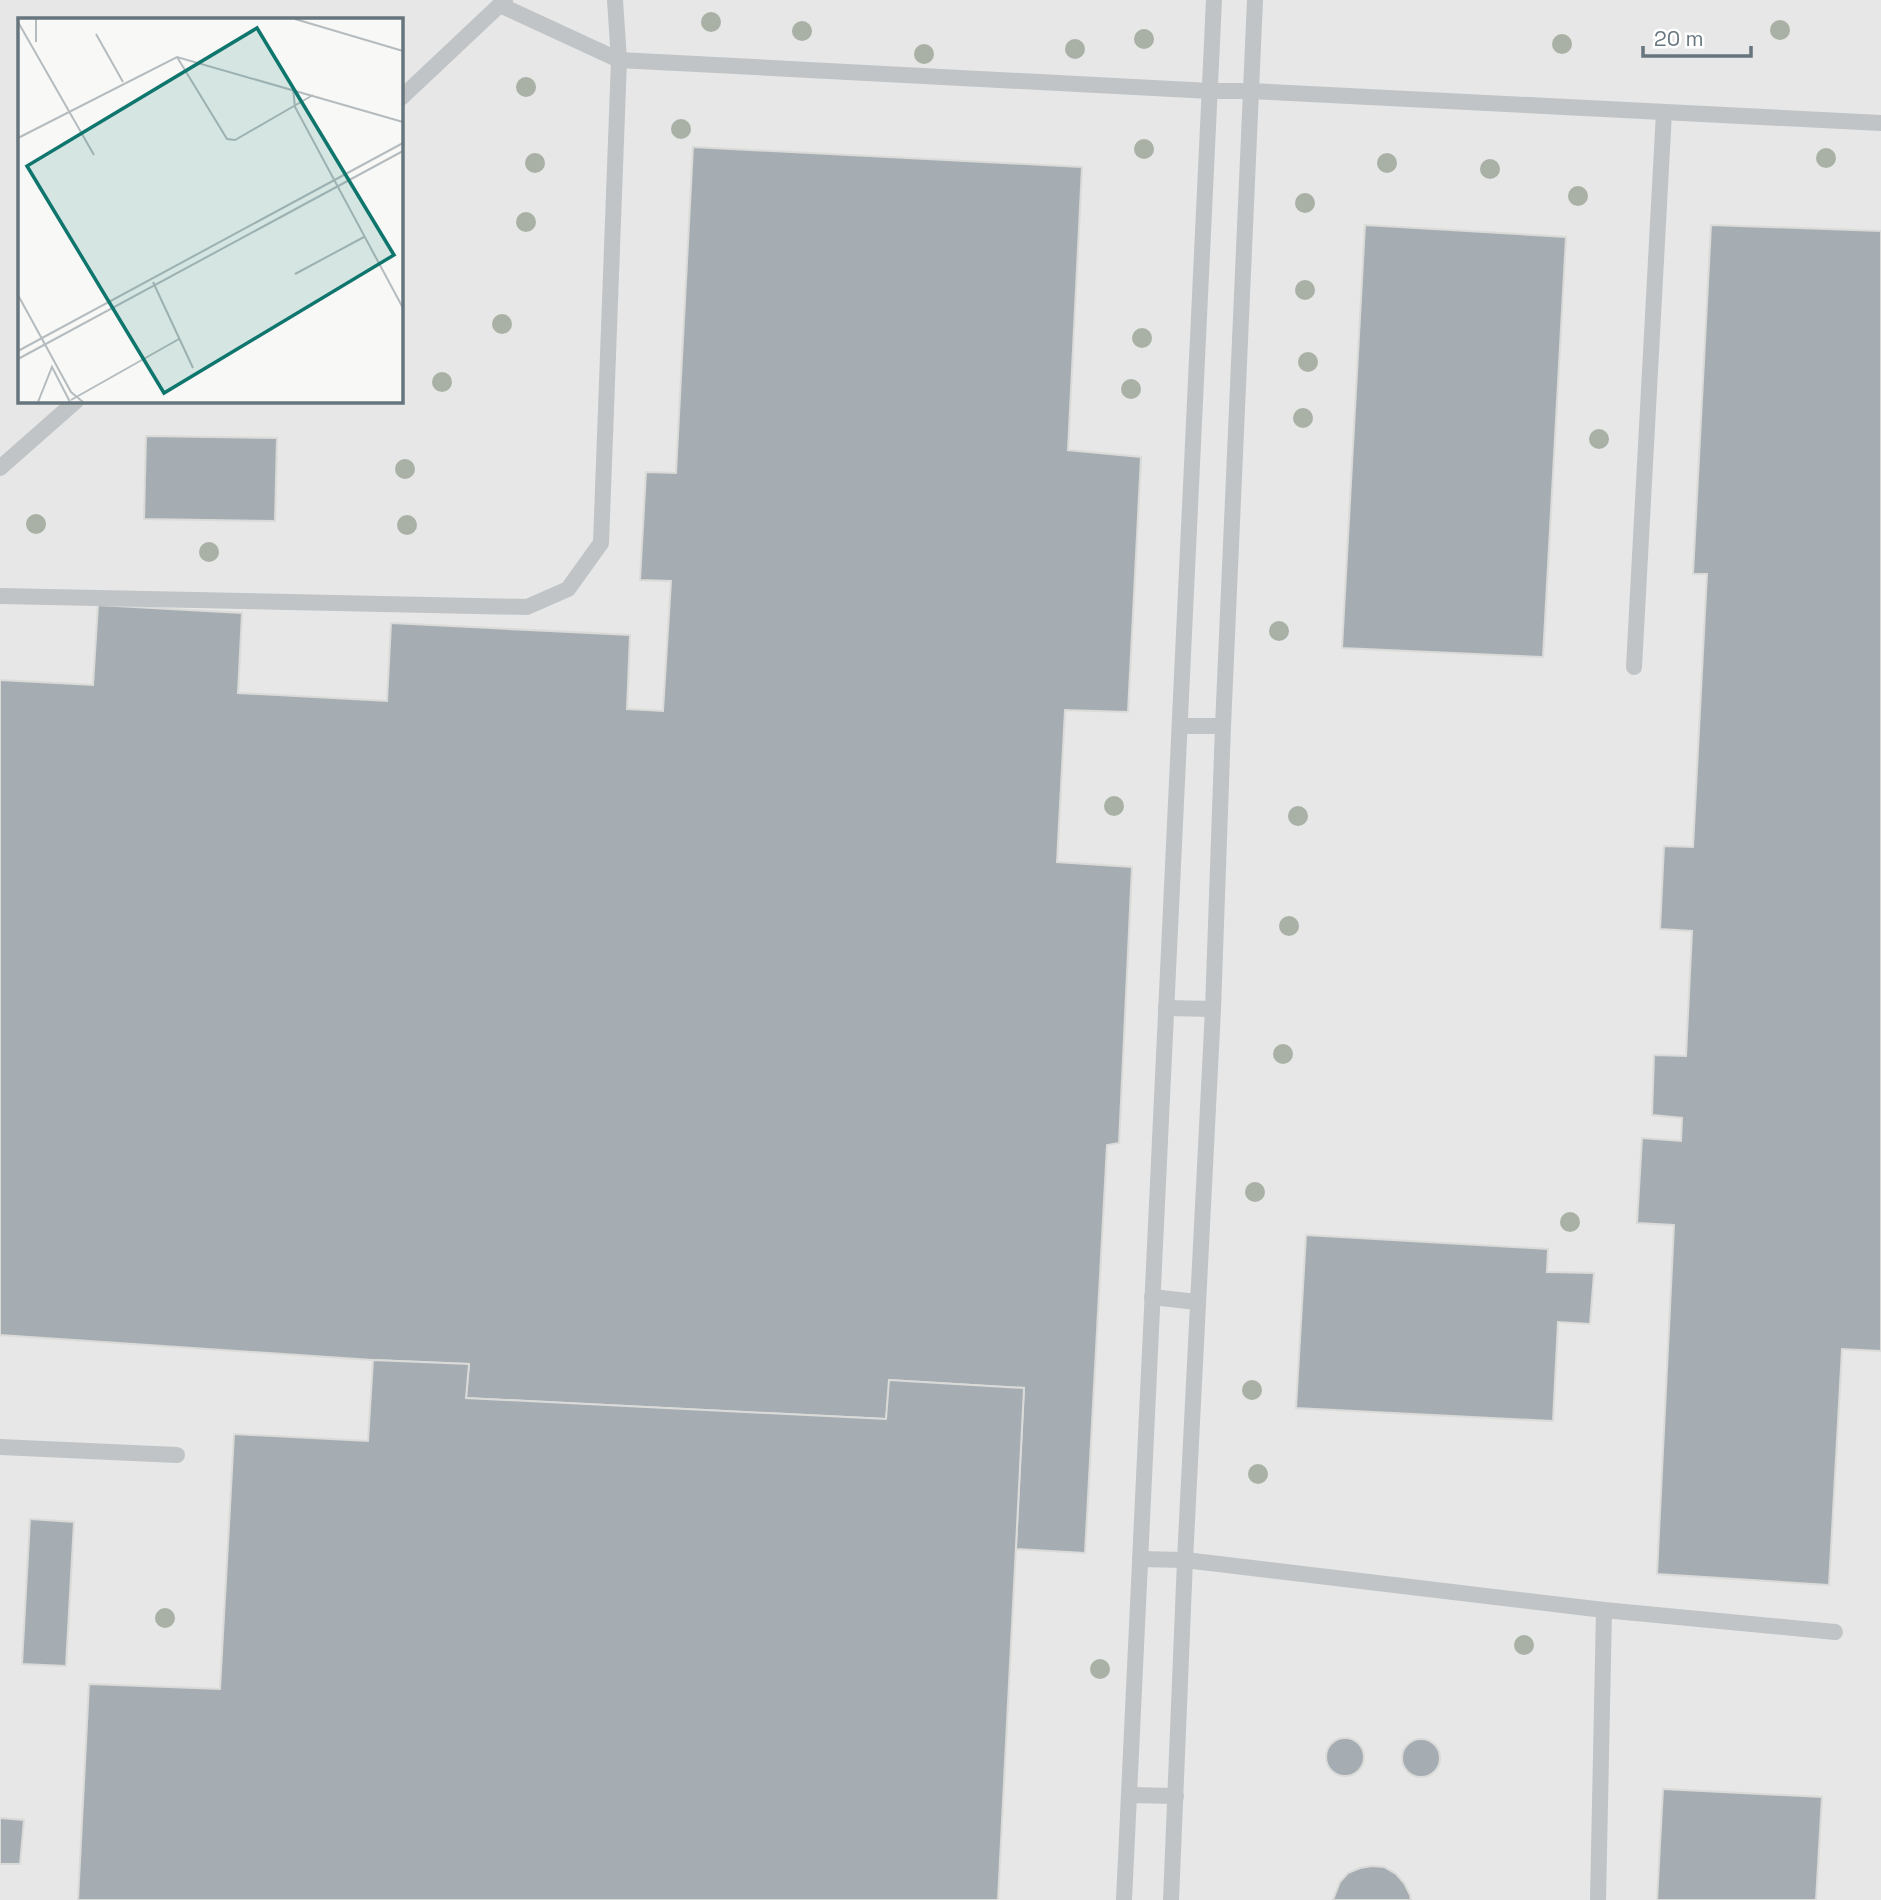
<svg xmlns="http://www.w3.org/2000/svg" width="1881" height="1900" font-family="'Space Grotesk',sans-serif">
	<rect width="100%" height="100%" fill="#f8f8f6"/>
	<!-- built -->
	<path fill="#e6e7e6" fill-rule="evenodd" d="M0,0H1881V1900H0ZM19,19H401V401H19Z"/>
	<!-- building -->
	<g fill="#a5adb2" stroke="#dadad8" stroke-width="2">
		<polygon points="693,147 1082,167 1068,450 1141,457 1128,712 1065,710 1057,862 1132,867 1119,1143 1107,1145 1085,1553 1016,1549 1024,1388 890,1380 886,1419 466,1398 469,1364 373,1360 0,1335 0,680 93,685 98,605 242,613 238,693 387,701 391,623 630,635 627,709 663,711 671,581 640,580 646,472 676,473"/>
		<polygon points="1365,225 1566,237 1543,657 1342,648"/>
		<polygon points="1711,225 1881,231 1881,1351 1842,1349 1829,1585 1657,1574 1674,1225 1637,1223 1642,1138 1681,1141 1682,1118 1652,1115 1654,1055 1686,1056 1692,931 1660,929 1664,846 1693,847 1707,574 1693,574"/>
		<polygon points="146,436 277,438 275,521 144,519"/>
		<polygon points="1306,1235 1548,1249 1547,1272 1594,1273 1590,1324 1558,1322 1553,1421 1296,1408"/>
		<polygon points="373,1360 469,1364 466,1398 886,1419 889,1380 1024,1388 998,1900 78,1900 89,1684 220,1689 234,1434 368,1441"/>
		<polygon points="30,1519 74,1522 66,1666 22,1664"/>
		<circle cx="1345" cy="1757" r="19"/>
		<circle cx="1421" cy="1758" r="19"/>
		<polygon points="1663,1789 1822,1797 1816,1900 1657,1900"/>
		<polygon points="0,1818 24,1820 20,1864 0,1864"/>
		<polygon points="1372,1866 1384,1867 1396,1874 1404,1883 1410,1895 1411,1900 1333,1900 1340,1882 1348,1873 1360,1868"/>
	</g>
	<g fill="none" stroke-linecap="round" stroke-linejoin="round">
		<!-- lane -->
		<g stroke="#c0c4c7" stroke-width="16">
			<polyline points="500,5 619,60 1210,91 1251,91 1881,123"/>
			<polyline points="401,98 505,0"/>
			<polyline points="0,468 76,401"/>
			<polyline points="0,596 527,607 568,589 601,543 619,60 615,0"/>
			<polyline points="1634,667 1664,112"/>
			<polyline points="1180,726 1223,726"/>
			<polyline points="1166,1008 1213,1009"/>
			<polyline points="1152,1297 1197,1302"/>
			<polyline points="0,1447 177,1455"/>
			<polyline points="1140,1559 1185,1560 1604,1610 1835,1632"/>
			<polyline points="1129,1795 1176,1796"/>
			<polyline points="1124,1900 1214,0"/>
			<polyline points="1171,1900 1185,1560 1213,1009 1223,726 1255,0"/>
			<polyline points="1598,1900 1604,1610"/>
		</g>
	</g>
	<!-- trees -->
	<g fill="#a9b1a6">
		<circle cx="711" cy="22" r="10"/>
		<circle cx="1780" cy="30" r="10"/>
		<circle cx="802" cy="31" r="10"/>
		<circle cx="1144" cy="39" r="10"/>
		<circle cx="1562" cy="44" r="10"/>
		<circle cx="1075" cy="49" r="10"/>
		<circle cx="924" cy="54" r="10"/>
		<circle cx="526" cy="87" r="10"/>
		<circle cx="681" cy="129" r="10"/>
		<circle cx="1144" cy="149" r="10"/>
		<circle cx="1826" cy="158" r="10"/>
		<circle cx="535" cy="163" r="10"/>
		<circle cx="1387" cy="163" r="10"/>
		<circle cx="1490" cy="169" r="10"/>
		<circle cx="1578" cy="196" r="10"/>
		<circle cx="1305" cy="203" r="10"/>
		<circle cx="526" cy="222" r="10"/>
		<circle cx="1305" cy="290" r="10"/>
		<circle cx="502" cy="324" r="10"/>
		<circle cx="1142" cy="338" r="10"/>
		<circle cx="1308" cy="362" r="10"/>
		<circle cx="442" cy="382" r="10"/>
		<circle cx="1131" cy="389" r="10"/>
		<circle cx="1303" cy="418" r="10"/>
		<circle cx="1599" cy="439" r="10"/>
		<circle cx="405" cy="469" r="10"/>
		<circle cx="36" cy="524" r="10"/>
		<circle cx="407" cy="525" r="10"/>
		<circle cx="209" cy="552" r="10"/>
		<circle cx="1279" cy="631" r="10"/>
		<circle cx="1114" cy="806" r="10"/>
		<circle cx="1298" cy="816" r="10"/>
		<circle cx="1289" cy="926" r="10"/>
		<circle cx="1283" cy="1054" r="10"/>
		<circle cx="1255" cy="1192" r="10"/>
		<circle cx="1570" cy="1222" r="10"/>
		<circle cx="1252" cy="1390" r="10"/>
		<circle cx="1258" cy="1474" r="10"/>
		<circle cx="165" cy="1618" r="10"/>
		<circle cx="1524" cy="1645" r="10"/>
		<circle cx="1100" cy="1669" r="10"/>
	</g>
	<!-- overview -->
	<g transform="translate(18 18)">
		<rect width="385" height="385" fill="#f8f8f6"/>
		<path fill="none" stroke="#b5bcbf" stroke-width="2" d="M18,1V24M277,1L385,33M0,4L76,137M78,16L105,64M159,39L209,121L217,122L295,77M275,71L277,89L385,290M0,120L159,39L385,104M277,256L346,219M135,264L175,350M0,277L53,374L65,384M0,333L385,125M0,341L385,133M53,382L161,321M20,384L34,349L52,384"/>
		<path fill="#0f766e" fill-opacity="0.15" stroke="#0f766e" stroke-width="3.5" d="M239,10L376,237L146,375L9,148Z"/>
		<rect width="385" height="385" fill="none" stroke="#66757e" stroke-width="3.5"/>
	</g>
	<!-- scale -->
	<path d="M1643 46v10h108v-10" fill="none" stroke="#66757e" stroke-width="3.5"/>
	<text x="1654" y="46" font-size="21" fill="#66757e" stroke="#ffffff" stroke-width="5" paint-order="stroke">20 m</text>
</svg>
